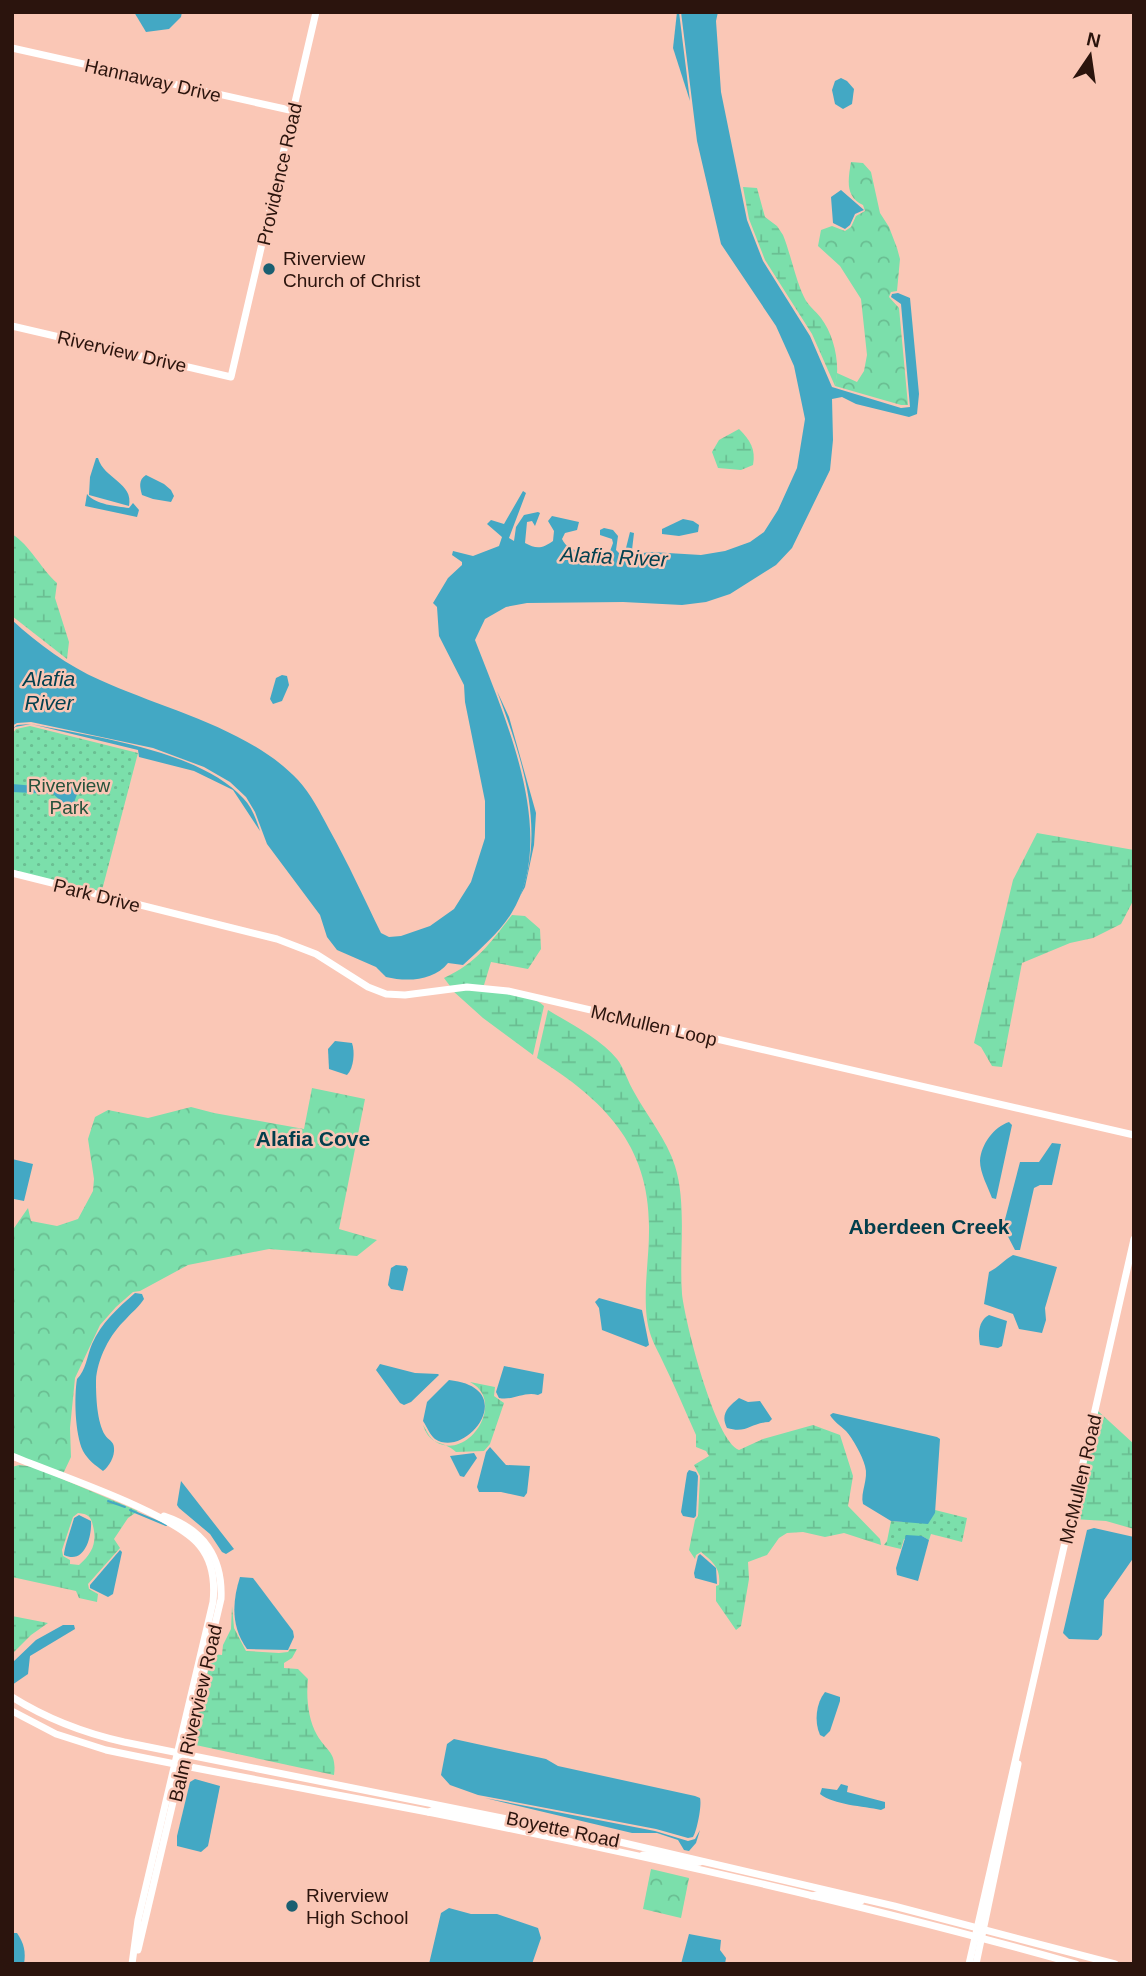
<svg xmlns="http://www.w3.org/2000/svg" width="1146" height="1976" font-family="Arial,sans-serif">
	<defs>
		<pattern id="forest-crowns" width="20" height="18" patternUnits="userSpaceOnUse" patternTransform="scale(1.75)"><rect width="20" height="18" fill="#7bdfab"/><path d="M2 6a3 3 0 1 1 6 0M12 15a3 3 0 1 1 6 0" fill="none" stroke="#6abe92"/></pattern>
		<pattern id="wetland-marsh" width="20" height="14" patternUnits="userSpaceOnUse" patternTransform="scale(1.75)"><rect width="20" height="14" fill="#7bdfab"/><path d="M1 5h8M5 5V1M11 12h8M15 12V8" fill="none" stroke="#6abe92"/></pattern>
		<pattern id="park-dots" width="8" height="8" patternUnits="userSpaceOnUse" patternTransform="scale(1.75)"><rect width="8" height="8" fill="#7bdfab"/><path d="M2 2h.1M6 6h.1" fill="none" stroke="#6abe92" stroke-width="1.8" stroke-linecap="round"/></pattern>
	</defs>
	<rect width="100%" height="100%" fill="#fac7b6"/>
	<!-- forest -->
	<g fill="url(#forest-crowns)">
		<path d="M851,162L863,163L871,172L880,213L889,227L897,248L900,259L897,291L891,292L889,297L899,308L908,405H901L835,386L837,373L857,382L864,371L867,355L861,299L840,266L818,246L821,230L832,226L845,231L851,227L856,216L865,211L863,205C845,197 848,180 851,162Z"/>
		<polygon points="312,1088 365,1099 339,1229 377,1240 357,1256 269,1249 188,1265 140,1291 133,1292 116,1307 100,1325 75,1378 70,1428 71,1457 63,1474 12,1453 12,1231 28,1208 31,1221 57,1226 78,1219 93,1191 94,1179 88,1139 95,1117 108,1110 148,1118 191,1107 214,1113 304,1129"/>
		<polygon points="651,1869 689,1878 681,1918 643,1909"/>
	</g>
	<!-- wetland -->
	<g fill="url(#wetland-marsh)" fill-rule="evenodd">
		<path d="M743,187L757,188L765,217L777,226L783,235C791,255 795,278 804,297C808,306 816,311 821,318C834,335 841,365 835,386L812,334L765,260L749,219Z"/>
		<path d="M739,429C750,440 756,449 753,465L741,470L718,468L712,452L719,440Z"/>
		<path d="M12,534C30,545 41,569 57,583L55,598L69,642L67,659L12,616Z"/>
		<polygon points="1037,833 1134,850 1134,899 1121,924 1093,938 1070,943 1022,963 1002,1067 992,1066 981,1047 974,1043 1013,880"/>
		<path d="M512,915L525,916L540,929L541,949L528,969L491,962L484,985L450,986L444,978C478,962 490,943 512,915Z"/>
		<path d="M467,990C487,992 530,992 544,1006L533,1055L483,1018L453,991Z"/>
		<path d="M548,1010C569,1023 601,1039 617,1059C624,1068 628,1082 634,1092C647,1116 667,1140 675,1166C687,1204 679,1254 682,1294C685,1322 715,1441 739,1450L763,1439L813,1425L840,1435L853,1476L848,1506L880,1539L881,1545L844,1533L825,1537L803,1532L787,1533L779,1538L767,1555L748,1562L749,1579L741,1626L736,1630L716,1601V1586L719,1585C721,1568 713,1562 701,1552L696,1555L695,1559L689,1550L695,1520L698,1516L700,1476L694,1465L709,1456L706,1451L696,1447V1435C685,1411 675,1386 663,1362C659,1353 653,1343 650,1333C641,1304 649,1262 649,1232C651,1146 605,1101 537,1058Z"/>
		<path d="M470,1382L495,1387L494,1396L504,1403L490,1444L484,1451L456,1452C442,1439 431,1448 423,1425C427,1431 429,1438 436,1442C469,1461 507,1401 470,1382Z"/>
		<polygon points="1098,1411 1134,1444 1134,1529 1106,1521 1073,1519"/>
		<path d="M19,1465L34,1467L138,1511L128,1518L114,1539L120,1548L88,1584L89,1589L98,1594L97,1602L79,1598L76,1591L12,1577V1467ZM78,1513C88,1514 91,1516 93,1526C97,1542 93,1553 79,1565L70,1564V1560L63,1556L62,1550L73,1517Z"/>
		<path d="M232,1606L234,1628L246,1651L279,1653L288,1652L290,1649H297L292,1658L284,1663V1668L298,1669L308,1679C306,1697 308,1719 317,1735C327,1752 337,1752 334,1775L191,1744L212,1654L222,1655L223,1645L231,1629Z"/>
		<polygon points="12,1616 48,1623 31,1635 12,1654"/>
	</g>
	<!-- park -->
	<g fill="url(#park-dots)">
		<polygon points="30,726 138,753 101,894 12,871 12,734 16,729"/>
		<polygon points="935,1510 967,1518 962,1542 931,1534 929,1540 922,1536 904,1539 901,1549 884,1545 887,1541 891,1521 904,1522 935,1513"/>
	</g>
	<!-- water -->
	<g fill="#43a8c4">
		<polygon points="134,12 182,12 181,17 169,29 146,32"/>
		<polygon points="677,12 679,12 690,101 673,48"/>
		<path d="M681,12H718L716,21L721,92L747,220L763,261L810,336L832,387L901,408L910,407L901,304L891,297L892,294L898,293L910,298L919,394L917,414L909,417L856,404L842,397L832,399L833,440L830,470L792,548L776,565L730,594L706,602L682,605L623,602L527,603L506,607L485,619L475,640C504,716 560,836 511,914C498,934 480,949 463,965L448,963C434,981 407,982 386,977L376,967L337,950L327,937L320,915L267,844L255,812L246,797L230,782L204,767L153,748L31,722L17,723L12,726V620C38,644 68,666 100,680C163,709 249,728 298,780C311,794 320,812 329,829C348,863 364,898 381,933L389,937L401,936L430,926L454,909L471,882L485,838V801L465,702L464,685L439,636L437,607L433,603L448,578L462,565V562L452,555L453,551L473,556L499,546L502,537L487,524L491,520L504,524L523,491L526,493L509,538L514,541L516,527L524,515L538,512L540,513L535,526L532,521L527,522L525,543C536,549 542,549 553,541L554,531L548,521L552,516L579,522L577,530L565,533L562,539C569,555 594,553 609,554L613,543L612,539L600,535V530L604,528L613,530L618,536L616,550L620,554L625,552L630,532L634,533L632,550L635,554L651,552L701,555L725,551L750,542L764,532L778,510L797,468L805,419L794,366L776,326L721,244L697,141Z"/>
		<polygon points="841,78 847,81 854,89 852,104 843,109 835,104 832,90 835,81"/>
		<polygon points="841,190 864,210 855,214 850,225 845,229 833,223 831,197"/>
		<path d="M96,458H98C104,479 134,483 129,506L89,495L90,477Z"/>
		<path d="M146,475L164,484L171,490L174,496L171,502L153,499L142,495C140,487 138,480 146,475Z"/>
		<path d="M87,494C96,505 116,506 129,508L133,503L139,510L137,517L85,506Z"/>
		<polygon points="683,519 693,521 699,525 698,532 679,536 662,534 662,529"/>
		<polygon points="282,675 287,676 289,685 282,701 273,704 270,699 276,678"/>
		<path d="M497,691L509,717L536,813L534,845L525,887L520,896C547,829 521,755 497,691Z"/>
		<path d="M31,724L15,727L12,731V729L17,725L31,724C93,737 199,750 243,798C252,807 256,819 260,831L233,790L194,771L139,757L138,750Z"/>
		<polygon points="78,783 79,789 73,805 68,807 53,794 12,792 12,784 59,788"/>
		<path d="M335,1041L352,1043C355,1051 354,1068 347,1075L329,1069L328,1049Z"/>
		<path d="M1009,1122L1012,1125L996,1199L992,1198C988,1187 980,1173 980,1161C981,1144 994,1127 1009,1122Z"/>
		<polygon points="1052,1143 1061,1144 1052,1185 1040,1185 1034,1188 1020,1250 1015,1250 1003,1227 1020,1162 1039,1162"/>
		<polygon points="12,1159 33,1164 24,1201 14,1199 12,1205"/>
		<path d="M1013,1255L1057,1267L1045,1308L1046,1320L1042,1333L1019,1329L1013,1314L984,1304L989,1272C999,1267 1004,1260 1013,1255Z"/>
		<polygon points="396,1265 406,1266 408,1269 403,1291 391,1289 388,1285 391,1268"/>
		<path d="M135,1293L142,1294L144,1299C139,1307 132,1312 126,1319C110,1334 97,1359 96,1381C96,1397 97,1422 105,1435C108,1440 114,1441 114,1448C115,1456 109,1467 103,1471C95,1465 88,1460 83,1451C75,1434 74,1397 77,1379C86,1370 87,1356 92,1344C101,1323 118,1308 135,1293Z"/>
		<polygon points="599,1298 642,1310 649,1345 646,1347 602,1330 599,1308 595,1302"/>
		<path d="M989,1315L1007,1321L1002,1346L998,1348L980,1345C978,1334 978,1321 989,1315Z"/>
		<polygon points="380,1364 415,1373 438,1374 439,1375 411,1402 404,1405 400,1403 376,1370"/>
		<path d="M504,1366L544,1374L542,1393L538,1395C524,1391 513,1401 499,1398L496,1392Z"/>
		<path d="M449,1380C522,1388 466,1460 435,1439C430,1435 427,1427 423,1421L427,1402Z"/>
		<path d="M739,1398L748,1402L760,1401L772,1419L769,1422C750,1423 747,1434 727,1428C720,1414 728,1407 739,1398Z"/>
		<path d="M833,1413L937,1437L940,1439L935,1513L928,1524L891,1521L863,1504C860,1492 869,1479 865,1466C862,1455 853,1439 846,1431C840,1425 834,1422 830,1415Z"/>
		<polygon points="490,1447 506,1465 530,1466 527,1493 524,1497 501,1492 479,1492 477,1487 486,1452"/>
		<polygon points="474,1453 477,1458 464,1477 460,1476 450,1456"/>
		<polygon points="689,1470 696,1472 698,1476 696,1516 694,1518 683,1516 681,1512 687,1473"/>
		<polygon points="181,1481 234,1549 226,1554 222,1552 210,1534 179,1508 177,1505"/>
		<path d="M79,1515L91,1521C92,1536 85,1565 64,1555C64,1548 72,1526 74,1518Z"/>
		<polygon points="1094,1528 1134,1537 1134,1557 1104,1600 1102,1635 1098,1640 1069,1639 1063,1633 1087,1530"/>
		<polygon points="906,1535 922,1536 929,1540 918,1581 897,1575 896,1568"/>
		<polygon points="120,1550 122,1552 113,1594 108,1597 90,1588 90,1585"/>
		<polygon points="700,1554 716,1568 717,1584 695,1578 694,1573 698,1556"/>
		<path d="M240,1577L253,1578L293,1631L294,1637L288,1650L247,1649C231,1627 232,1602 240,1577Z"/>
		<polygon points="63,1625 74,1625 75,1629 30,1656 28,1674 12,1685 12,1663 36,1640"/>
		<path d="M825,1692L840,1697V1701L830,1731L824,1737L820,1735C814,1722 816,1703 825,1692Z"/>
		<path d="M454,1739L546,1759L558,1766L695,1796L700,1798C702,1805 697,1831 693,1837L688,1838L656,1829L478,1795L450,1785L441,1775L447,1744Z"/>
		<polygon points="195,1779 220,1786 208,1846 201,1852 177,1846 177,1836 190,1782"/>
		<path d="M841,1784L848,1786L847,1792L885,1802V1808L881,1810C863,1806 834,1805 820,1794L822,1788L837,1790Z"/>
		<polygon points="485,1798 655,1831 688,1841 695,1839 700,1830 696,1843 689,1851 684,1850 678,1840 657,1833 632,1833"/>
		<polygon points="449,1908 471,1914 497,1914 538,1928 541,1938 532,1964 429,1964 441,1913"/>
		<path d="M12,1933H17C24,1943 26,1952 24,1964H12Z"/>
		<polygon points="689,1934 721,1940 720,1950 726,1958 725,1964 681,1964"/>
	</g>
	<g fill="none" stroke-linecap="round" stroke-linejoin="round">
		<!-- stream -->
		<g stroke="#43a8c4" stroke-width="2">
			<polyline points="108,1501 125,1507"/>
			<polyline points="130,1510 166,1525"/>
		</g>
		<!-- secondary -->
		<g stroke="#fff" stroke-width="7">
			<polyline points="12,48 294,111"/>
			<polyline points="12,326 231,377 316,12"/>
			<polyline points="12,873 277,939 316,954 368,987 386,994 405,995 467,987 508,991 1134,1135"/>
			<path d="M12,1456C55,1474 174,1513 200,1546C213,1562 215,1582 213,1602L138,1920L132,1964"/>
			<path d="M12,1697C47,1719 84,1733 124,1742L607,1839L894,1906L1115,1964"/>
			<path d="M12,1711L56,1734L106,1750C215,1773 324,1792 433,1813C648,1856 864,1904 1076,1964"/>
			<polyline points="429,1812 436,1809 511,1824 526,1823"/>
			<path d="M643,1855C662,1852 681,1866 700,1862"/>
			<polyline points="812,1896 819,1894 861,1901"/>
			<path d="M138,1950L221,1599C223,1557 203,1529 164,1516"/>
			<polyline points="969,1964 1134,1239"/>
			<polyline points="976,1964 1018,1764"/>
		</g>
	</g>
	<!-- markers -->
	<g fill="#1a5f71" stroke="#fac7b6" stroke-width="2.5">
		<circle cx="269" cy="269" r="7"/>
		<circle cx="292" cy="1906" r="7"/>
	</g>
	<g text-anchor="middle" stroke-width="5" stroke-linejoin="round" paint-order="stroke">
		<!-- street labels -->
		<g font-size="19" fill="#2b140d" stroke="#fac7b6">
			<text transform="translate(153 80) rotate(13)" y="7">Hannaway Drive</text>
			<text transform="translate(279 174) rotate(-77)" y="7">Providence Road</text>
			<text transform="translate(122 351) rotate(13)" y="7">Riverview Drive</text>
			<text transform="translate(97 895) rotate(14)" y="7">Park Drive</text>
			<text transform="translate(654 1025) rotate(13)" y="7">McMullen Loop</text>
			<text transform="translate(1080 1479) rotate(-77)" y="7">McMullen Road</text>
			<text transform="translate(195 1713) rotate(-77)" y="7">Balm Riverview Road</text>
			<text transform="translate(563 1829) rotate(12)" y="7">Boyette Road</text>
		</g>
		<!-- poi labels -->
		<g font-size="19" fill="#2b140d" stroke="#fac7b6" text-anchor="start">
			<text x="283" y="265">Riverview<tspan x="283" dy="22">Church of Christ</tspan></text>
			<text x="306" y="1902">Riverview<tspan x="306" dy="22">High School</tspan></text>
		</g>
		<!-- park labels -->
		<g font-size="19" fill="#26523b" stroke="#fac7b6">
			<text x="69" y="792">Riverview<tspan x="69" dy="22">Park</tspan></text>
		</g>
		<!-- water labels -->
		<g font-size="21" font-style="italic" fill="#024150" stroke="#fac7b6">
			<text transform="translate(614 557) rotate(3)" y="7">Alafia River</text>
			<text x="49" y="686">Alafia<tspan x="49" dy="24">River</tspan></text>
		</g>
		<!-- neighbourhood labels -->
		<g font-size="21" font-weight="bold" fill="#023e4c" stroke="#fac7b6">
			<text x="313" y="1146">Alafia Cove</text>
			<text x="929" y="1234">Aberdeen Creek</text>
		</g>
	</g>
	<!-- border -->
	<rect width="1146" height="1976" fill="none" stroke="#2b140d" stroke-width="28"/>
	<!-- north arrow -->
	<g transform="translate(1090 56) rotate(13)" stroke="#fac7b6" stroke-width="5" paint-order="stroke">
	<path d="M0-5L12 26L0 18L-12 26Z" fill="#2b140d"/>
	<text y="-10" font-size="19" font-weight="bold" text-anchor="middle" fill="#2b140d">N</text>
	</g>
</svg>
